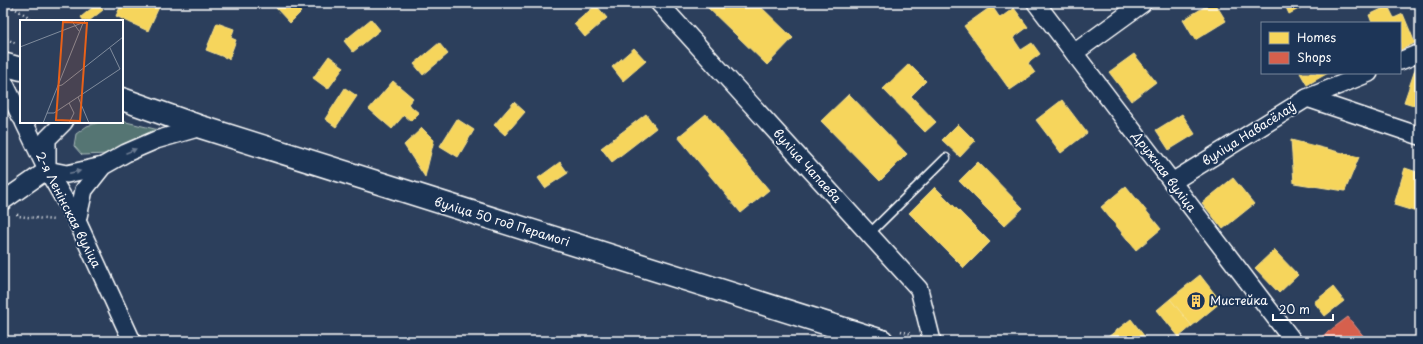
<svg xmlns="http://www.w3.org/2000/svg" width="1423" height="344" font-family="'Playpen Sans',sans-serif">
	<rect width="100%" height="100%" fill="#2c3f5c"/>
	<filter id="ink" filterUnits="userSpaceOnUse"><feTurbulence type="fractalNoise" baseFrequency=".025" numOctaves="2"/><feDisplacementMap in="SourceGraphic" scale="8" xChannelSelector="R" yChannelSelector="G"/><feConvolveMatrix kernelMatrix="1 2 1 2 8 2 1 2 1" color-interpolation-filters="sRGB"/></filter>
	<g filter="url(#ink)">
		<!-- grass -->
		<polygon fill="#557473" stroke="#aabab9" points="122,121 167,132 108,154 82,155 74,146 76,134 87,126 100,122"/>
		<!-- homes -->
		<g fill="#f6d55c" stroke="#f9e28d">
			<polygon points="98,3 103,10 89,21 84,21 81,17"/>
			<polygon points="122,3 151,3 159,7 148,31 116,16"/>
			<polygon points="282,3 292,3 301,12 290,23 276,8"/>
			<polygon points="703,3 757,3 793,38 767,65"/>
			<polygon points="1211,3 1215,3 1226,21 1195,40 1183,20"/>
			<polygon points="1284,3 1310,3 1289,14"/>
			<polygon points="596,5 607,18 585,37 574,24"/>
			<polygon points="992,6 1000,18 1014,8 1028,27 1013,38 1021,50 1032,43 1040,54 1028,63 1035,73 1010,90 964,26"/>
			<polygon points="1388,6 1394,18 1403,14 1415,43 1400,50 1400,23 1372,23 1369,15"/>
			<polygon points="371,19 380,30 353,52 344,41"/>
			<polygon points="217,23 234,29 231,38 236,40 229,59 206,50"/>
			<polygon points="439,43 448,54 423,75 414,64"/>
			<polygon points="634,48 646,61 623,81 612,67"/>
			<polygon points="1134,54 1156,82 1131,101 1109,72"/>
			<polygon points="329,56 344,67 328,89 313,78"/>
			<polygon points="909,64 926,81 911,96 936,122 925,132 883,89"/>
			<polygon points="1417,64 1420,65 1420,107 1404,102"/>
			<polygon points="1300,73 1328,73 1307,85"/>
			<polygon points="393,81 413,98 408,104 419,113 411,121 404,115 392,129 369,109"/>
			<polygon points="345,88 357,96 336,127 325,119"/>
			<polygon points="849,94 907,154 880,181 821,121"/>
			<polygon points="1062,100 1087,133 1061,153 1036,120"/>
			<polygon points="514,102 525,112 505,135 494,125"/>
			<polygon points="646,114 656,128 612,162 601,148"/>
			<polygon points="706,114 769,190 741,213 678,137"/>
			<polygon points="1182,114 1195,134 1169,150 1156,130"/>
			<polygon points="457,119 474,130 458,157 440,146"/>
			<polygon points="958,124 975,141 960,157 942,140"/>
			<polygon points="422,128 434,140 425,177 404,145"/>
			<polygon points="1291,140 1359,157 1345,191 1294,183"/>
			<polygon points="560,162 568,173 545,188 538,178"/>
			<polygon points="978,162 1023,208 1004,226 959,181"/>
			<polygon points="1405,168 1420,173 1420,213 1394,205"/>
			<polygon points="1233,178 1254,204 1223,229 1202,203"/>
			<polygon points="1126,186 1161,229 1136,250 1101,207"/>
			<polygon points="935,187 990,242 964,268 909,213"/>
			<polygon points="1274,250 1298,275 1279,293 1255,268"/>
			<polygon points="1200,275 1221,302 1192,326 1170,299"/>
			<polygon points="1333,287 1344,301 1325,316 1314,302"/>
			<polygon points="1170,299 1192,326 1179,337 1157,310"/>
			<polygon points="1131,319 1148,341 1103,341"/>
		</g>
		<!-- shops -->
		<polygon fill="#d6604d" stroke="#e29082" points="1348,317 1365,338 1361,341 1316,341"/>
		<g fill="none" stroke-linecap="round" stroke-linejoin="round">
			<defs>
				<polyline id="service" points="869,234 946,158"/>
				<g id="minor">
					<polyline points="659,3 919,289 932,341"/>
					<polyline points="1036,3 1293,341"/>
					<polyline points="1074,53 1143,3"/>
					<polyline points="1400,61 1420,53"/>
					<polyline points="3,80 21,117"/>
					<polyline points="1307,98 1369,73"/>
					<polyline points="24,122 47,170 77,221 132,341"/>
					<polyline points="47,164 47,139 64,122"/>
					<polyline points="47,170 67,174 103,166"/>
					<polyline points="1172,182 1307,98 1420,136"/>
					<polyline points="3,201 47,170"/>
					<polyline points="77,221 84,190 103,166 126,153 156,140 201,127"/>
				</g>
				<g id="secondary">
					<polyline points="3,64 21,69"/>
					<polyline points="122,99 201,127 882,341"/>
				</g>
			</defs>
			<!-- service casing -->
			<use href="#service" stroke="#fff" stroke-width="11"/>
			<!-- minor casing -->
			<use href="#minor" stroke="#fff" stroke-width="20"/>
			<!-- secondary casing -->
			<use href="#secondary" stroke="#fff" stroke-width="25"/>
			<!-- path -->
			<g stroke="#fff" stroke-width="2.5" stroke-dasharray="1 3" stroke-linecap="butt">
				<polyline points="6,3 27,16 33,21"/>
				<polyline points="3,37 17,44"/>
				<polyline points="3,157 6,129"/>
				<polyline points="17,214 18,216 54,220"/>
				<polyline points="901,331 911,334"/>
			</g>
			<!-- service -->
			<use href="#service" stroke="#1d3557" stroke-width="8"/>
			<!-- minor -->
			<use href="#minor" stroke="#1d3557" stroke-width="17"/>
			<!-- secondary -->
			<use href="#secondary" stroke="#1d3557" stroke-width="22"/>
		</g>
		<!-- one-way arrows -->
		<defs><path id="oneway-solid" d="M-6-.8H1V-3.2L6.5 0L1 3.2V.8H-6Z"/></defs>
		<g fill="#6c7c92">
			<use href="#oneway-solid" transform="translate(131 151) rotate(-22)"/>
			<use href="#oneway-solid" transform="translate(75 172) rotate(-12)"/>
		</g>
	</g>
	<!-- icons -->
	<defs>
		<symbol id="building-ring" viewBox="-11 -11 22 22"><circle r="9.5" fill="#1d3557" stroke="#ffd166" stroke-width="1.5"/><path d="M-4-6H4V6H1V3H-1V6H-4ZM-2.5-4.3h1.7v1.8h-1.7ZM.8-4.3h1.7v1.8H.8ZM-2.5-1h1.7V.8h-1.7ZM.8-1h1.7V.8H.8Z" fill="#ffd166"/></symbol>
	</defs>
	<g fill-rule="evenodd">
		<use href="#building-ring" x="1185" y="290" width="22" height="22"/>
	</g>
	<g text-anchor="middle" stroke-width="4" stroke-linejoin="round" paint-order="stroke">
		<!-- street labels -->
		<g font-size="12" fill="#fff" stroke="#1d3557">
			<text transform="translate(1249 134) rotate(-32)" y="4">вуліца Навасёлаў</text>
			<text transform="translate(807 166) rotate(48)" y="4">вуліца Чапаева</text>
			<text transform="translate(1164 172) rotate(53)" y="4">Дружная вуліца</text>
			<text transform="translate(68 210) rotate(63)" y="4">2-я Ленінская вуліца</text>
			<text transform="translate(502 222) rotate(17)" y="4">вуліца 50 год Перамогі</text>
		</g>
		<!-- poi labels -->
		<g font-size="12" fill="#fff" stroke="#1d3557" text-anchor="start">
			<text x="1210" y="305">Мистейка</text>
		</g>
	</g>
	<!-- overview -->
	<g transform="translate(20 20)">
		<rect width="103" height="103" fill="#2c3f5c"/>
		<path fill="none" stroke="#808c9d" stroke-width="1" d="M51,0L59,11M0,27L62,3M38,66L42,65L103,17M58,77L69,103M49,83L54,93L49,103M27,93H34L100,49L90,28M23,103L63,3L66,0"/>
		<path fill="#e96118" fill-opacity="0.15" stroke="#e96118" stroke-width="2" d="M43,2L67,3L60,101L36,100Z"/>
		<rect width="103" height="103" fill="none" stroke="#fff" stroke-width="2"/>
	</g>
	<!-- margin -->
	<rect width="1423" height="344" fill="none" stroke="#1d3557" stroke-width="16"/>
	<rect x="8" y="8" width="1407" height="328" fill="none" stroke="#fff" stroke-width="1.5" filter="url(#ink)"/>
	<!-- legend -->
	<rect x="1261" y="22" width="140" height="52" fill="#1d3557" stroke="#77869a"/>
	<rect x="1269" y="32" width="20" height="12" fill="#f6d55c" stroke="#77869a"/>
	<text x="1297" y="42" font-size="12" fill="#ffffff">Homes</text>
	<rect x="1269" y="52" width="20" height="12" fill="#d6604d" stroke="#77869a"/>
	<text x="1297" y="62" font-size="12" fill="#ffffff">Shops</text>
	<!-- scale -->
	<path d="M1273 314v6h60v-6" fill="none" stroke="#ffffff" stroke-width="2"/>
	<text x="1279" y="314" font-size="12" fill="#ffffff" stroke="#1d3557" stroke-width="3" paint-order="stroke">20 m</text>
</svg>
